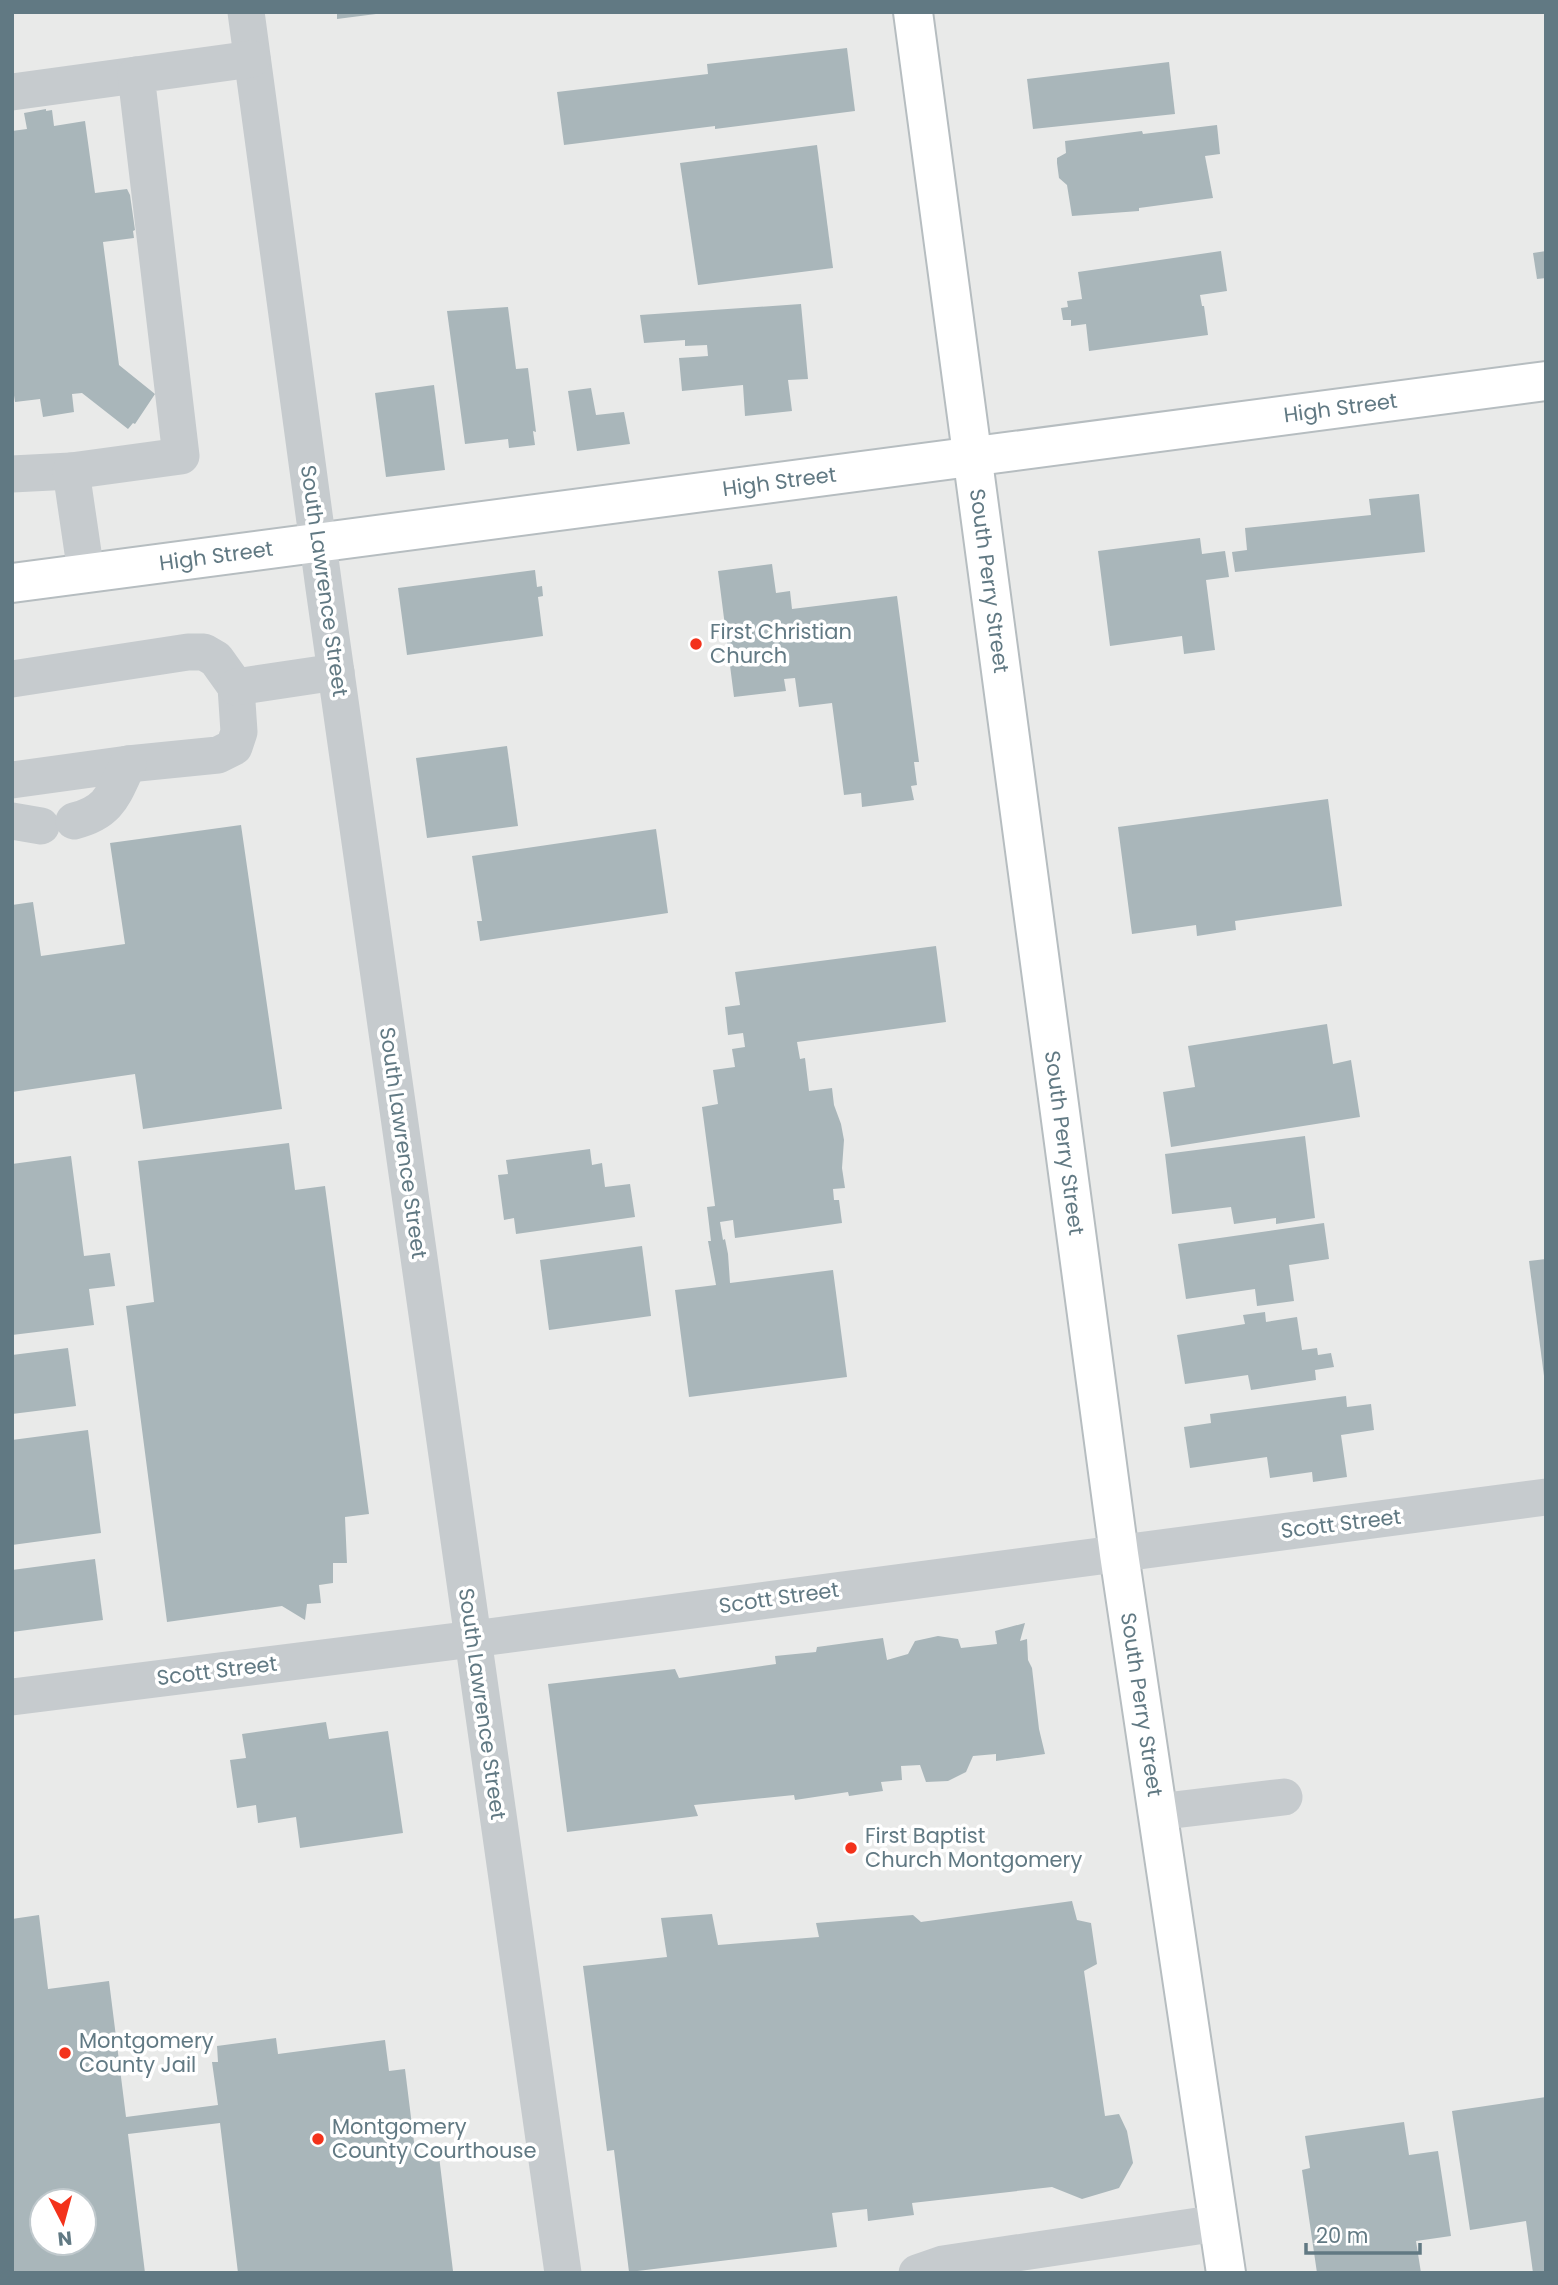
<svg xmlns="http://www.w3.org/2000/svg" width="1558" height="2285" font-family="Poppins,sans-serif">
	<rect width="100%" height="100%" fill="#f9f8f6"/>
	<!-- built -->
	<path fill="#e9eae9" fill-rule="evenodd" d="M12,12H1546V2273H12ZM42,2201H84V2243H42Z"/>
	<!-- building -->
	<g fill="#a9b6ba" fill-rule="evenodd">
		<polygon points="337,12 375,12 376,14 337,19"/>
		<polygon points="847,48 855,111 715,129 715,126 564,145 557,92 708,74 707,64"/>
		<polygon points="1169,62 1175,114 1033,129 1027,79"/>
		<polygon points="46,109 46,111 52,110 54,126 85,121 95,193 127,189 130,195 135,230 133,231 134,238 103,242 119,365 155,394 135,424 133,423 128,429 82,393 72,394 74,412 43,417 40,399 15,402 12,382 12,131 27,129 24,113"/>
		<polygon points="1217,125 1220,154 1205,156 1213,198 1139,208 1139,211 1072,216 1067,185 1059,178 1057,163 1057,158 1066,153 1065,141 1142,131 1143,134"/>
		<polygon points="817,145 833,268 698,285 680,163"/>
		<polygon points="1221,251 1227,291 1200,295 1202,306 1204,306 1208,335 1089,351 1086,324 1071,326 1071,320 1063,320 1061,308 1068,307 1067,301 1082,299 1078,272"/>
		<polygon points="1546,251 1546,278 1537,279 1533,253"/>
		<polygon points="801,304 808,379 788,380 792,411 745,416 743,385 682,391 679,358 708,356 707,345 685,346 685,340 644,343 640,315"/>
		<polygon points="508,307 516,369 528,368 536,432 533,431 535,445 509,448 508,439 465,444 447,311"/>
		<polygon points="434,385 445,470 386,477 375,393"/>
		<polygon points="591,388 596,415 624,412 630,444 577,451 568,391"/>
		<polygon points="1419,494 1425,552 1235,572 1232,552 1247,550 1245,528 1371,515 1369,499"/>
		<polygon points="1200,538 1202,554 1225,551 1229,577 1206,580 1215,650 1184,654 1182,636 1110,646 1098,551"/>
		<polygon points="772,564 776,593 790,591 792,609 897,596 919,762 914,762 917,785 911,786 914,800 862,807 861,793 844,795 832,703 799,707 795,678 784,679 786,691 734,697 718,571"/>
		<polygon points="535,570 537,587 542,586 543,596 538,597 543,636 407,655 398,588"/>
		<polygon points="507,746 518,826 427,838 416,758"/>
		<polygon points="1328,799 1342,906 1235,921 1236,930 1197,936 1196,925 1132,934 1118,827"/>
		<polygon points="241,825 282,1109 143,1129 135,1074 12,1092 12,905 33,902 41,956 125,944 110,843"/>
		<polygon points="656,829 668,913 480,941 477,921 482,921 472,856"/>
		<polygon points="936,946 946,1022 797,1042 800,1059 805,1058 809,1091 832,1088 834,1105 841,1124 844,1140 842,1168 845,1188 833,1189 834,1200 839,1200 842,1223 735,1238 733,1220 720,1222 723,1240 725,1239 728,1254 730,1283 833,1270 847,1377 689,1397 675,1290 716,1285 708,1241 711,1241 707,1207 715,1206 702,1107 718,1104 713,1070 735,1067 732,1049 745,1047 743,1033 728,1035 725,1007 740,1005 735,972"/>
		<polygon points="1327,1024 1333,1064 1351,1060 1360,1117 1171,1147 1163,1092 1195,1087 1188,1046"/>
		<polygon points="1305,1136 1315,1218 1276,1224 1276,1218 1234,1224 1231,1207 1172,1214 1165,1154"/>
		<polygon points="289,1143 295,1190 325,1186 369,1514 345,1517 347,1563 333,1563 333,1583 319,1585 321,1603 307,1604 305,1620 282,1606 167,1622 126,1306 154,1302 138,1161"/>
		<polygon points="590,1149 592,1165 602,1163 605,1187 630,1184 635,1217 516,1234 514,1218 504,1220 498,1175 508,1174 506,1160"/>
		<polygon points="71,1156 84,1256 110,1253 115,1286 89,1289 94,1325 12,1335 12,1164"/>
		<polygon points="1324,1223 1329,1259 1289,1265 1294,1301 1257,1306 1255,1289 1186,1299 1178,1244"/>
		<polygon points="642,1246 651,1316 549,1330 540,1260"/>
		<polygon points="1546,1259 1546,1376 1544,1376 1529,1261"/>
		<polygon points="1265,1312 1266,1322 1297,1317 1302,1350 1317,1348 1318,1355 1331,1353 1334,1367 1315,1370 1316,1380 1251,1390 1248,1375 1185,1384 1177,1335 1245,1324 1243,1315"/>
		<polygon points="68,1348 76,1406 12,1414 12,1355"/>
		<polygon points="1346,1396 1347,1407 1371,1404 1374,1430 1341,1435 1347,1477 1313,1482 1312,1472 1270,1478 1267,1457 1190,1468 1184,1427 1211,1423 1210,1414"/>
		<polygon points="88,1430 101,1533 12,1545 12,1440"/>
		<polygon points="95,1559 103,1620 12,1632 12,1570"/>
		<polygon points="1025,1623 1020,1641 1027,1639 1028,1660 1032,1668 1039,1729 1045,1754 996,1761 996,1754 973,1756 966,1772 948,1781 926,1782 920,1765 901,1766 902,1780 881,1782 883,1791 849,1796 848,1792 795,1800 794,1795 694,1805 698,1816 567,1832 548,1684 675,1669 679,1678 776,1664 775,1656 816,1652 817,1647 883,1638 887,1660 908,1654 915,1641 938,1636 958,1639 961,1648 997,1644 995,1631"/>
		<polygon points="326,1722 329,1739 388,1731 403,1833 300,1848 296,1817 258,1823 256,1805 237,1808 230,1760 246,1758 242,1734"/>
		<polygon points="1072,1901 1077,1920 1091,1923 1097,1964 1084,1971 1105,2116 1119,2114 1127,2131 1133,2163 1119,2188 1082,2199 1052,2187 912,2203 914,2215 868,2221 867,2209 832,2213 837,2247 629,2272 614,2150 607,2151 583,1966 667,1957 661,1918 712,1914 718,1945 819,1937 816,1923 913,1915 921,1922"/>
		<path d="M39,1915L48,1989L109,1981L126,2117L218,2105L212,2062H218L217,2046L276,2038L278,2054L385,2040L389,2071L405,2069L416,2158L439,2156L453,2271L238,2273L220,2123L128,2134L145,2273H12V1919ZM42,2201H84V2243H42Z"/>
		<polygon points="1546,2097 1546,2273 1533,2273 1526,2221 1470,2230 1452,2111"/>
		<polygon points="1404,2122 1409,2155 1438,2151 1451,2236 1416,2241 1421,2273 1317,2273 1302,2170 1310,2168 1305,2136"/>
	</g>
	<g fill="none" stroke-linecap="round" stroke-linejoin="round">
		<defs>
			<g id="major">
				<path id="s1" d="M913,12L1119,1554L1226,2273"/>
				<path id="s2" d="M12,583L1546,381"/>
			</g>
		</defs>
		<!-- major casing -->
		<use href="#major" stroke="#b6bdc0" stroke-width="42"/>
		<!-- minor -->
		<g stroke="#c6cbce" stroke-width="37">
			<polyline points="246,12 324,588 563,2273"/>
			<polyline points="12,92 136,75"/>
			<polyline points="12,474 71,471"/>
			<polyline points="86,573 71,471 181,456 136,75 252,59"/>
			<polyline points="12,679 188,652 204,652 216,659 236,687 239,732 234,747 218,755 128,764 12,780"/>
			<polyline points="236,687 336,672"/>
			<polyline points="12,821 41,826"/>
			<path d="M74,821C110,812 113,795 128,764"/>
			<polyline points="12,1697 473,1639 1546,1497"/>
			<polyline points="1157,1812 1284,1797"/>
			<polyline points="917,2273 943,2264 1218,2223"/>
		</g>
		<!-- major -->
		<use href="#major" stroke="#fff" stroke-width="38"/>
	</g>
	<!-- markers -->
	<g fill="#f3321b" stroke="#fff" stroke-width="2.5">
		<circle cx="696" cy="644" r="7"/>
		<circle cx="851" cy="1848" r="7"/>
		<circle cx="65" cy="2053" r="7"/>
		<circle cx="318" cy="2139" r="7"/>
	</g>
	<g text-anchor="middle" stroke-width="7" stroke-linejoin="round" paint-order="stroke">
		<!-- street labels -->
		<g font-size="21" fill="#617983" stroke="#fff">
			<text dy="7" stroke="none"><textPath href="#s2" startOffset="1340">High Street</textPath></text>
			<text dy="7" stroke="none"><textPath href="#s2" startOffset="774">High Street</textPath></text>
			<text dy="7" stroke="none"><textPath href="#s2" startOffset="206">High Street</textPath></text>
			<text transform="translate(324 581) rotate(82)" y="7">South Lawrence Street</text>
			<text dy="7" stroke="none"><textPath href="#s1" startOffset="574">South Perry Street</textPath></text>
			<text transform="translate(403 1143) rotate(82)" y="7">South Lawrence Street</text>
			<text dy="7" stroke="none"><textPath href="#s1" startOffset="1141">South Perry Street</textPath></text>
			<text transform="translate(1341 1524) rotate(-7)" y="7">Scott Street</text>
			<text transform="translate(779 1598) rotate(-8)" y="7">Scott Street</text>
			<text transform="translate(217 1671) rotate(-7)" y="7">Scott Street</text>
			<text transform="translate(482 1704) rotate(82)" y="7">South Lawrence Street</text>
			<text dy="7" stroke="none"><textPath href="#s1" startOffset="1708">South Perry Street</textPath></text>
		</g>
		<!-- poi labels -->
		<g font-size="21" fill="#617983" stroke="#fff" text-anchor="start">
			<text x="710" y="639">First Christian<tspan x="710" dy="24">Church</tspan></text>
			<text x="865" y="1843">First Baptist<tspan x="865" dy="24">Church Montgomery</tspan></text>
			<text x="79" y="2048">Montgomery<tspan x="79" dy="24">County Jail</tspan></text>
			<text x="332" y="2134">Montgomery<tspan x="332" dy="24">County Courthouse</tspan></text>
		</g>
	</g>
	<!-- border -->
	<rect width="1558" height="2285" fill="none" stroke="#617983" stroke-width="28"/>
	<!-- north arrow -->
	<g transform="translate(63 2222) rotate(174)"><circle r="33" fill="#ffffff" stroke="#c0c9cd" stroke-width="2"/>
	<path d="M0-5L12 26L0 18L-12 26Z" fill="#f3321b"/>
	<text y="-10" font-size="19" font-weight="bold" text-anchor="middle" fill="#617983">N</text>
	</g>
	<!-- scale -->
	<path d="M1306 2243v10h114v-10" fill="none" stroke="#617983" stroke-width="3.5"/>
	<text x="1316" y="2243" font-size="21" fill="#617983" stroke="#ffffff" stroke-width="5" paint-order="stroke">20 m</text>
</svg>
